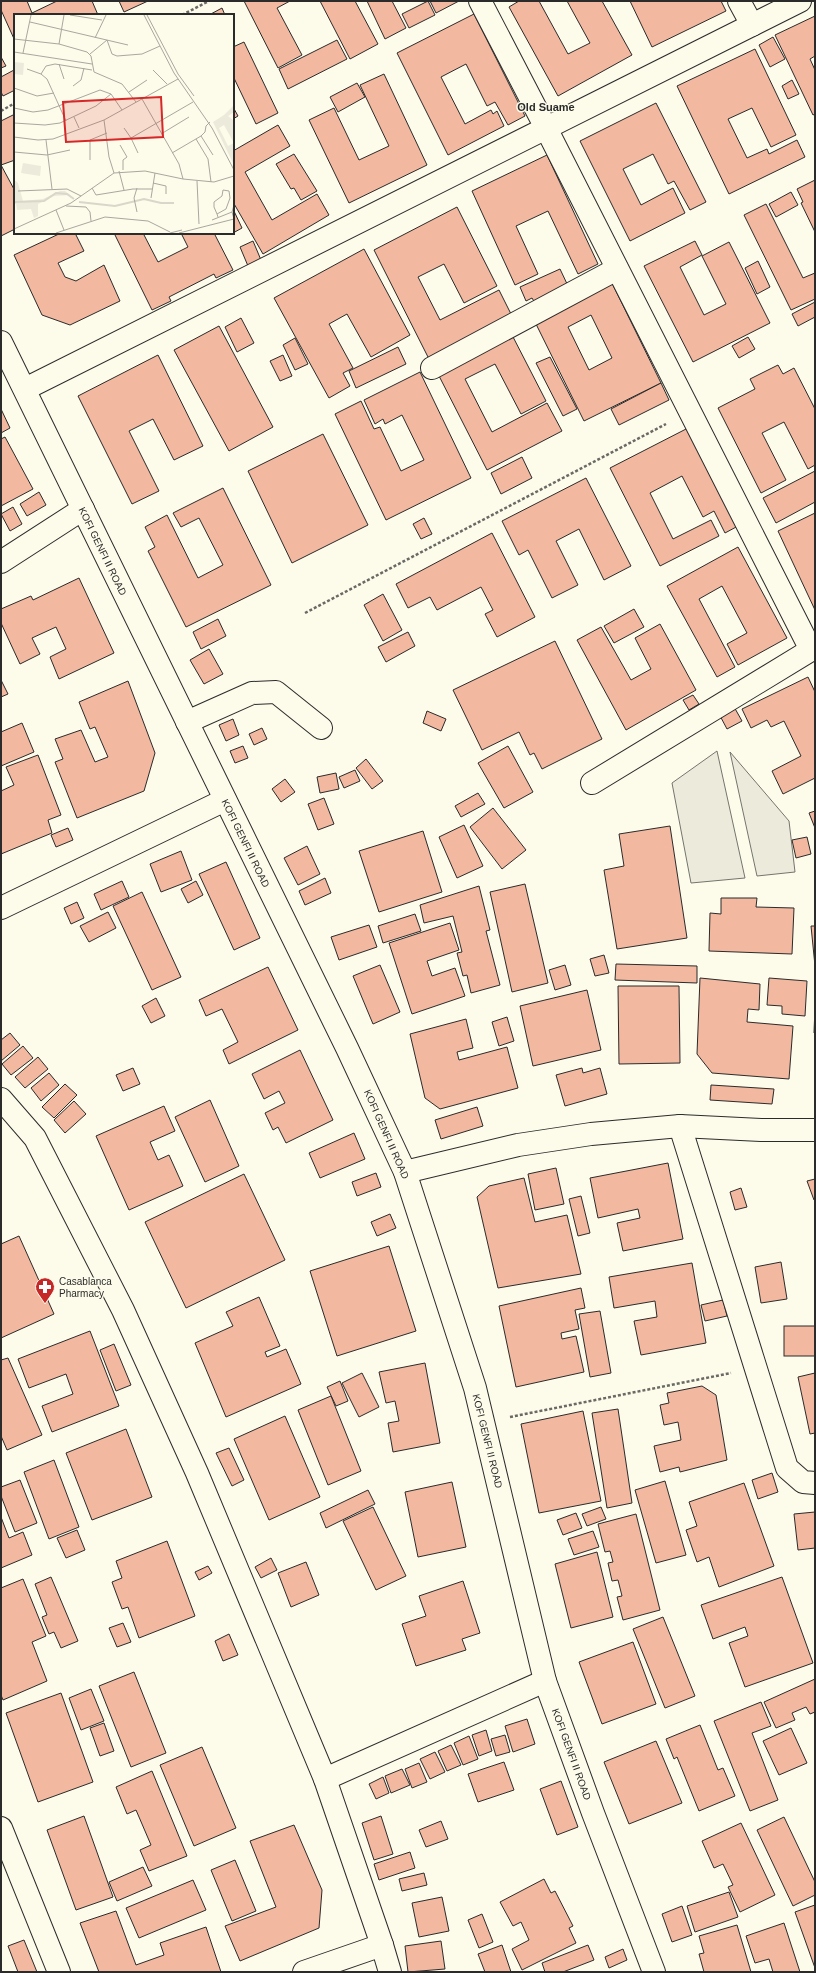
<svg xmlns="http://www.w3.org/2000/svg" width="816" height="1973" font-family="Helvetica,sans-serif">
	<rect width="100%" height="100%" fill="#fdfbea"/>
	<!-- green -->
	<g fill="#ecebdb" stroke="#74746e">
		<polygon points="717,751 745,878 691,883 672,783"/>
		<polygon points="730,752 789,821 795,872 757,876"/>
	</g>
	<!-- building -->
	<g fill="#f2b8a0" stroke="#2b2b2b" fill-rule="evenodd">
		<polygon points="1,1 27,1 32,13 57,1 92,1 98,15 15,15 15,41 1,10"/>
		<polygon points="119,1 148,1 124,12"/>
		<polygon points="244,1 290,1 277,8 302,55 278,68"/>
		<polygon points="320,1 355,1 378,44 350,59"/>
		<polygon points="367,1 392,1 406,28 385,39"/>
		<polygon points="428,1 435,15 409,28 402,14"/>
		<polygon points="430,1 459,1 436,13"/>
		<polygon points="519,1 539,1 568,54 590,43 567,1 602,1 632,55 558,96 509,7"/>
		<polygon points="630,1 721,1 726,11 652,47"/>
		<polygon points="222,8 225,15 209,15"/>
		<polygon points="474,14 525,116 508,125 495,102 487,106 466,64 441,77 465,124 491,110 493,114 497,111 504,126 448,155 397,53"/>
		<polygon points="815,16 815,56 810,59 815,70 815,114 813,115 775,35"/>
		<polygon points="773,37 785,59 770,67 759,45"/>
		<polygon points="337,40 347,59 288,89 279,69"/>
		<polygon points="244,42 278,113 256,124 233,76 233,47"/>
		<polygon points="755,49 796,135 771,147 752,108 728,119 747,158 767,149 769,154 797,140 805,157 729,194 677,86"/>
		<polygon points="1,57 6,66 1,68"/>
		<polygon points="14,70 15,90 3,96 1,92 1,77"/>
		<polygon points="384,74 427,165 349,203 309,120 334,108 359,160 389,146 360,85"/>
		<polygon points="792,80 799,94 788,99 782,86"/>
		<polygon points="357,83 365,97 338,112 330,97"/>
		<polygon points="656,103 706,202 690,210 674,181 668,184 653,154 623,169 641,205 673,188 685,213 630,241 580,141"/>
		<polygon points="233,107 238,116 233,119"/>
		<polygon points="15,114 15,160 1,165 15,191 15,229 1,236 1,121"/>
		<polygon points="278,125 290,146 245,172 272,220 317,194 329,215 263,254 233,202 233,151"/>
		<polygon points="294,154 317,191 301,200 294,188 291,189 276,164"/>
		<polygon points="547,155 598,264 578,274 548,211 516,226 538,274 515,285 472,191"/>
		<polygon points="815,180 815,232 801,203 803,202 797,189"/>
		<polygon points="791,192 798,205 776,217 769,204"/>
		<polygon points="766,204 803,278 815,273 815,299 791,310 744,215"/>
		<polygon points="457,207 497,286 464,303 444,264 418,277 440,320 499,290 512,316 429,359 374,250"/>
		<polygon points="233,209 242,228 233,233"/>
		<polygon points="61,233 75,233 84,251 58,263 65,277 76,281 104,265 120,301 70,325 42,315 14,255"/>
		<polygon points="114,233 143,233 158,262 188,247 181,233 214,233 233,270 216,278 214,274 169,297 171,301 152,310"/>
		<polygon points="253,241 261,260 248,266 240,247"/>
		<polygon points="695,241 702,255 680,267 704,315 726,304 702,256 729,242 770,323 693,362 644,266"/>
		<polygon points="364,249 410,335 371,357 347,314 329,324 353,368 343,373 350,386 329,398 274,298"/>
		<polygon points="758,261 770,287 757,294 745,268"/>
		<polygon points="560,269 569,288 535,303 532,298 526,301 520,287"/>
		<path d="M611,281L661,383L584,421L534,320ZM591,315L612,358L589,370L568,327Z"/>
		<polygon points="815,302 815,317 798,326 792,314"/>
		<polygon points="241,318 254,343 237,352 225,327"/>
		<polygon points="219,326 273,427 229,451 174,350"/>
		<polygon points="511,333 546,401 521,414 495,364 465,379 492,432 547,403 562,431 487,470 437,372"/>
		<polygon points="748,337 755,349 739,358 732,346"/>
		<polygon points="295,338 308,364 295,370 283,345"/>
		<polygon points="398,347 406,364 356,388 349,371"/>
		<polygon points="158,355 203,446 174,460 153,419 129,431 159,491 132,504 78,396"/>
		<polygon points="283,355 292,376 280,381 270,361"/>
		<polygon points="550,357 577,409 563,416 536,363"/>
		<polygon points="778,365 783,374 794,368 815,409 815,465 808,469 784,422 762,433 786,480 761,493 718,408 755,389 750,379"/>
		<polygon points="420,372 471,478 386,520 335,414 361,401 374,429 380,427 401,471 424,460 402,415 385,424 383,419 375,424 364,400"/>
		<polygon points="661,383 669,400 619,425 611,409"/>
		<polygon points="1,409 10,428 1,433"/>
		<polygon points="688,428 738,526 725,533 714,511 703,517 682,476 650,493 673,539 711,520 719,536 660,566 610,468"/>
		<polygon points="323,434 368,525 292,563 248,471"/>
		<polygon points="5,437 33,489 1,506 1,439"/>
		<polygon points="522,457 532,478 501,494 491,473"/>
		<polygon points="815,471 815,502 776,523 763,498"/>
		<polygon points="586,478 631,566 604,580 579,529 556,541 578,585 552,598 528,550 519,555 502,521"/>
		<polygon points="223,488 271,585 186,627 148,551 155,547 145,527 167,515 198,578 223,565 199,518 181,527 173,513"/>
		<polygon points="39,492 46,505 27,516 20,504"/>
		<polygon points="13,507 22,524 10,531 1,514"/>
		<polygon points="815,513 815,610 778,531"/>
		<polygon points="424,518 432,534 421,539 413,524"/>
		<polygon points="492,533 535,617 497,637 485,614 493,610 481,587 437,610 430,597 408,608 396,584"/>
		<polygon points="738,547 787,638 738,665 727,644 747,633 722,586 699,599 735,667 717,677 667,586"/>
		<polygon points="79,578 114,653 59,679 50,657 66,649 56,627 32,638 40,654 20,664 1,623 1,609 31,596 33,600"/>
		<polygon points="383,594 402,630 383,641 364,605"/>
		<polygon points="634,609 644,627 614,643 604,626"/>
		<polygon points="218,619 226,636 201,649 193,632"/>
		<polygon points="660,624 696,690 626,730 577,640 601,627 631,680 651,669 635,638"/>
		<polygon points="408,632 415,646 386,662 378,647"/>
		<polygon points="555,641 602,739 542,769 534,753 530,755 519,732 482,750 453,690"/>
		<polygon points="209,649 223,674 204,684 190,660"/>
		<polygon points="808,677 815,692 815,778 783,794 772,771 801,756 784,721 771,727 767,720 751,728 742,709"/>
		<polygon points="1,680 8,694 1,697"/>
		<polygon points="128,681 155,753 144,791 77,818 55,762 63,759 55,739 81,730 95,762 108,757 95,727 90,729 79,702"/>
		<polygon points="693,695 699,704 689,710 683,700"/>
		<polygon points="733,705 742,721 727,729 718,712"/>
		<polygon points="427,711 446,719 441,731 423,723"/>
		<polygon points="233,719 239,735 226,741 219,725"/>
		<polygon points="22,723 34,752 1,766 1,732"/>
		<polygon points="262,728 267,739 254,745 249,734"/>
		<polygon points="243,746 248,758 235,763 230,751"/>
		<polygon points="508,746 533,792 504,808 478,763"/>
		<polygon points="38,755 61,815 48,820 52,833 1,854 1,791 14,785 6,767"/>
		<polygon points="366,759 383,781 372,789 356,768"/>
		<polygon points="355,770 360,781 344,788 339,777"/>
		<polygon points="336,773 339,789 320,793 317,777"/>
		<polygon points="285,779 295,792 281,802 272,789"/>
		<polygon points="478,793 485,804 461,817 455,806"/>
		<polygon points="324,798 334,824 318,830 308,804"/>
		<polygon points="493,808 526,850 502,869 470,827"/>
		<polygon points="815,811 815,828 809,813"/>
		<polygon points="464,825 483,866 457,878 439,837"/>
		<polygon points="670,826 687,938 617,949 604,870 624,866 619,834"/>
		<polygon points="68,828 73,840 56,847 51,835"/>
		<polygon points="423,831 442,892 379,912 359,851"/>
		<polygon points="807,837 811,854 796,858 792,840"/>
		<polygon points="307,846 320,874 298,885 284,858"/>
		<polygon points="181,851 192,880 161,892 150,864"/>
		<polygon points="226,862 260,938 234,950 199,874"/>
		<polygon points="325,878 331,893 305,905 299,891"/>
		<polygon points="122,881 129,897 101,910 94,894"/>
		<polygon points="196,881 203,895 188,903 181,889"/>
		<polygon points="525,884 548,983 512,992 490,892"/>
		<polygon points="479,886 490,930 486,931 500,985 471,993 467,975 463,976 457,953 462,952 453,916 424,923 420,905"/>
		<polygon points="142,892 181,977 152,990 113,906"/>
		<polygon points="721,898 757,898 756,907 794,908 792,954 709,951 710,913 721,914"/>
		<polygon points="77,902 84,918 71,924 64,908"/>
		<polygon points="108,912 116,928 89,942 80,926"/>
		<polygon points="415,914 421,931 383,943 378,926"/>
		<polygon points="450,923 459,950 427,961 432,976 455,968 465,996 412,1014 389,943"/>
		<polygon points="369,925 377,947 339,960 331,937"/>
		<polygon points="811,926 815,926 815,966"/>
		<polygon points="604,955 609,973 595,976 590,959"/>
		<polygon points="616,964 697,966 697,983 615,980"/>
		<polygon points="380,965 400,1012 373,1024 353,976"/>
		<polygon points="565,965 571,985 555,990 549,970"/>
		<polygon points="268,967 298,1030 229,1064 223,1050 238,1042 222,1009 206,1016 199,1000"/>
		<polygon points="700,978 760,984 759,1010 748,1009 747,1022 793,1026 789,1079 712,1073 697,1054"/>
		<polygon points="769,978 807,981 805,1016 782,1014 782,1006 767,1005"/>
		<polygon points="618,986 679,986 680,1063 619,1064"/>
		<polygon points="587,990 601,1050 533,1066 520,1006"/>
		<polygon points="156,998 165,1016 151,1023 142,1006"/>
		<polygon points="815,1007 815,1033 814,1033"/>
		<polygon points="507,1017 514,1041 499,1046 492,1022"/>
		<polygon points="466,1019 473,1048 457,1052 459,1060 507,1047 518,1088 440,1109 425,1098 410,1034"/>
		<polygon points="10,1033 20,1045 1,1061 1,1040"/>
		<polygon points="23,1046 33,1058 11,1075 2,1064"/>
		<polygon points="300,1050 333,1120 286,1143 278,1127 273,1130 265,1113 285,1103 279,1091 264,1099 252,1074"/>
		<polygon points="38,1057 48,1069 25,1088 15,1077"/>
		<polygon points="133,1068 140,1084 123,1091 116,1075"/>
		<polygon points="582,1068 583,1073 600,1068 607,1094 565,1106 556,1075"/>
		<polygon points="49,1073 59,1085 41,1101 31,1088"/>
		<polygon points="65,1084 77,1095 54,1118 42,1107"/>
		<polygon points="711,1085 774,1089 772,1104 710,1100"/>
		<polygon points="210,1100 239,1166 205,1182 175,1117"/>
		<polygon points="74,1101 86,1114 65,1133 54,1120"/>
		<polygon points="164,1106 175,1131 150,1142 158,1160 169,1155 183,1186 129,1210 96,1136"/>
		<polygon points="477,1107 483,1126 441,1139 435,1120"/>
		<polygon points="354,1133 365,1159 320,1178 309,1153"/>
		<polygon points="668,1163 683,1239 623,1251 617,1223 640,1218 638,1209 598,1218 590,1178"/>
		<polygon points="556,1168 564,1204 535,1210 528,1174"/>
		<polygon points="376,1173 381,1187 357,1196 352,1182"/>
		<polygon points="244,1174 285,1260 186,1308 145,1222"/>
		<polygon points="524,1178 535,1222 567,1215 581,1274 498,1288 477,1197 489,1186"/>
		<polygon points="815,1179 815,1199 814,1200 807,1181"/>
		<polygon points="741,1188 747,1207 735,1210 730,1192"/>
		<polygon points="581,1196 590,1233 578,1236 569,1199"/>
		<polygon points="390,1214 396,1228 377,1236 371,1222"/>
		<polygon points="19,1236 54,1314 1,1338 1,1244"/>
		<polygon points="389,1246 416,1331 337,1356 310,1271"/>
		<polygon points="781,1262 787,1299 761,1303 755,1267"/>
		<polygon points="692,1263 706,1343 641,1355 634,1321 657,1317 655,1301 614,1308 609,1277"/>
		<polygon points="581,1288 585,1308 575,1310 579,1329 561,1333 562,1339 576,1336 584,1372 516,1387 499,1306"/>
		<polygon points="259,1297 280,1346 265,1352 267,1357 286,1349 301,1384 226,1417 195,1343 233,1326 226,1312"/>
		<polygon points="723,1300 727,1316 705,1321 701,1305"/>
		<polygon points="600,1311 611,1373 590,1377 579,1314"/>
		<rect x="784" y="1326" width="31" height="30"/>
		<polygon points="90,1331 119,1406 52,1432 42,1406 73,1394 66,1374 29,1388 18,1359"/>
		<polygon points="114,1344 131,1385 116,1391 100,1350"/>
		<polygon points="8,1358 42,1435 7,1450 1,1436 1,1360"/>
		<polygon points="425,1363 440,1443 393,1452 388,1423 399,1421 395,1401 386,1403 379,1372"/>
		<polygon points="362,1373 379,1407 359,1417 342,1383"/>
		<polygon points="815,1373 815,1433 810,1434 798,1377"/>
		<polygon points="340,1381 348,1401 336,1406 327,1387"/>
		<polygon points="702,1386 716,1395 727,1460 680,1472 679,1467 660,1472 654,1446 681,1440 678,1422 664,1425 660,1405 669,1403 667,1393"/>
		<polygon points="331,1396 361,1471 328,1485 298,1410"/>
		<polygon points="618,1409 632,1503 607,1508 592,1413"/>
		<polygon points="583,1411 601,1501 539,1513 521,1424"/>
		<polygon points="285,1416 320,1497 269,1520 234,1439"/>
		<polygon points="126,1429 152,1497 92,1520 66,1453"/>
		<polygon points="229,1448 244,1480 232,1486 216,1453"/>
		<polygon points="54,1460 79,1527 49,1539 24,1472"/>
		<polygon points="772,1473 778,1492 758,1499 752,1480"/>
		<polygon points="20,1480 37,1523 15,1532 1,1496 1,1487"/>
		<polygon points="665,1481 686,1555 656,1563 635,1490"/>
		<polygon points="452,1482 466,1547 418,1557 405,1492"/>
		<polygon points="744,1483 774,1566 719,1587 709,1557 697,1562 686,1530 697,1526 689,1502"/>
		<polygon points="368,1490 375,1504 326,1528 320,1513"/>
		<polygon points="373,1507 406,1576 376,1590 343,1521"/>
		<polygon points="601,1507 606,1519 587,1526 582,1514"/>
		<polygon points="815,1512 815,1548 798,1550 794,1514"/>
		<polygon points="576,1513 582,1528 563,1535 557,1520"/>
		<polygon points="636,1514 660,1610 623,1620 617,1597 622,1596 618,1580 612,1581 608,1563 613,1562 610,1551 605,1552 598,1524"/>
		<polygon points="1,1517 9,1538 23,1532 32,1555 1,1568"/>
		<polygon points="77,1530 85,1550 66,1558 57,1538"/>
		<polygon points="593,1531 599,1547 574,1555 568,1539"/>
		<polygon points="167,1541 195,1616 139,1638 128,1607 122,1609 112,1582 122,1578 116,1561"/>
		<polygon points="597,1552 613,1617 571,1628 555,1564"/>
		<polygon points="271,1558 277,1570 261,1578 255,1567"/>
		<polygon points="306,1562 319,1595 291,1607 278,1573"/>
		<polygon points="208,1566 212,1573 199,1580 195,1572"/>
		<polygon points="51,1577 78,1641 61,1648 54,1632 49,1634 42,1617 47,1615 35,1584"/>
		<polygon points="782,1577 813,1663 745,1687 729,1643 748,1636 745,1627 713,1639 701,1605"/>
		<polygon points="23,1579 46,1636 32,1642 47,1681 3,1700 1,1695 1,1588"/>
		<polygon points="463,1581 480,1633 462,1639 466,1650 416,1666 402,1624 426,1616 419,1596"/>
		<polygon points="663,1617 695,1696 665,1708 633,1629"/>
		<polygon points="123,1623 131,1642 117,1647 109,1628"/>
		<polygon points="229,1634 238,1655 223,1661 215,1641"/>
		<polygon points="633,1642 656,1704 602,1724 579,1662"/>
		<polygon points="134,1672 166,1753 131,1767 99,1686"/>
		<polygon points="815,1679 815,1712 810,1714 806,1707 792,1713 795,1720 776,1728 764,1702"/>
		<polygon points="91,1689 104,1721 81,1730 69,1698"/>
		<polygon points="61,1693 93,1782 38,1802 6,1713"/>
		<polygon points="761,1702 771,1726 752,1733 778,1800 750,1811 714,1721"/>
		<polygon points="527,1719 535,1744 513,1752 505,1726"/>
		<polygon points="104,1723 114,1751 100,1756 90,1728"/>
		<polygon points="700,1725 718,1770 723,1768 735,1796 699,1811 677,1757 674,1759 666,1739"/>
		<polygon points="791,1728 807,1763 779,1775 763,1741"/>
		<polygon points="486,1730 492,1751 479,1756 472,1735"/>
		<polygon points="505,1735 510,1752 496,1756 491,1739"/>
		<polygon points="469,1736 478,1759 463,1765 454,1743"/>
		<polygon points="656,1741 682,1803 629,1824 604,1762"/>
		<polygon points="451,1745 461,1765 447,1771 438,1751"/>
		<polygon points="202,1747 236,1828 194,1846 160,1765"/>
		<polygon points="435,1752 445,1772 430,1779 420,1759"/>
		<polygon points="504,1762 514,1790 478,1802 468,1774"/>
		<polygon points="419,1763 427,1782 412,1788 405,1769"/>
		<polygon points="402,1769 410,1785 391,1793 385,1776"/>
		<polygon points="152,1771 187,1856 149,1871 140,1850 151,1845 136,1810 127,1814 116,1787"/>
		<polygon points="383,1777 389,1793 376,1799 369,1784"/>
		<polygon points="561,1781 578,1827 557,1835 540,1789"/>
		<polygon points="84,1816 113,1897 76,1910 47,1830"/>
		<polygon points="381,1816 393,1854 374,1860 362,1823"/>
		<polygon points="784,1817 815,1882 815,1895 793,1906 757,1830"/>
		<polygon points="441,1821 448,1839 426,1847 419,1830"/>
		<polygon points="741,1823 775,1895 740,1912 728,1887 733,1885 723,1864 714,1868 702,1841"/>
		<polygon points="294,1825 322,1890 319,1928 240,1961 225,1926 276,1907 250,1841"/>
		<polygon points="410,1852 415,1868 379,1880 374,1864"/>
		<polygon points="235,1860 256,1911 232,1921 211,1870"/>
		<polygon points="143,1867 152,1886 117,1901 109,1882"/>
		<polygon points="424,1873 427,1885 402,1891 399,1879"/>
		<polygon points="544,1879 551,1893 555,1891 573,1926 569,1928 576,1943 522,1970 512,1949 529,1940 521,1922 513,1926 500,1902"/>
		<polygon points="193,1880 206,1910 139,1938 126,1908"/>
		<polygon points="729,1892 738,1917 695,1932 687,1906"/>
		<polygon points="442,1897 449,1931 419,1937 412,1903"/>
		<polygon points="815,1905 815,1968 795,1912"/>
		<polygon points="682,1906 692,1935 672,1942 662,1914"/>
		<polygon points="116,1911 136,1965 164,1955 160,1943 206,1927 221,1972 99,1972 80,1923"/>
		<polygon points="482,1914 493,1942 479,1948 468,1920"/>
		<polygon points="784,1923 800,1972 773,1972 769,1959 755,1963 746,1936"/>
		<polygon points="737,1925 751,1972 704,1972 699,1954 704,1953 699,1936"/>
		<polygon points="24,1940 37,1972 18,1972 8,1946"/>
		<polygon points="441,1941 445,1969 408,1972 405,1946"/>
		<polygon points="502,1945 511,1972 485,1972 478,1954"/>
		<polygon points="588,1945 594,1960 563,1972 545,1972 542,1963"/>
		<polygon points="623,1949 627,1960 609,1968 605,1957"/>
	</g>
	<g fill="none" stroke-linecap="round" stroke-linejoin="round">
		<defs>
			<g id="street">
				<polyline points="480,1 546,128 811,650 815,649"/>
				<polyline points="739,1 752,25"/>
				<polyline points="1,342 347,1048 405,1172 475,1388 545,1681 593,1813 654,1972"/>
				<polyline points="432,368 617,269"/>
				<polyline points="25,389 800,1"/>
				<polyline points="1,562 83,509"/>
				<polyline points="187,722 252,693 276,692 321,728"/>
				<polyline points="592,783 811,650"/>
				<polyline points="1,908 225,800"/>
				<polyline points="1,1099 35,1138 123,1310 197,1473 325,1779 382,1945 390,1972"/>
				<polyline points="680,1126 787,1468 803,1482 815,1483"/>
				<polyline points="405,1172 518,1145 591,1134 680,1126 761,1130 815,1130"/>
				<polyline points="325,1779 545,1681"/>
				<polyline points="1,1828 59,1972"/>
				<polyline points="304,1972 382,1945"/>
			</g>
		</defs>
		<!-- street casing -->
		<use href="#street" stroke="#2b2b2b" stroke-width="24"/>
		<!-- path -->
		<g stroke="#6a6964" stroke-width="2.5" stroke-dasharray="3 2" stroke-linecap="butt">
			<polyline points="182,15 209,1"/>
			<polyline points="1,111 15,103"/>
			<polyline points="305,613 666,424"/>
			<polyline points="510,1417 731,1373"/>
		</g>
		<!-- street -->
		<use href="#street" stroke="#fdfbea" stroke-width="22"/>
	</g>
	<!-- icons -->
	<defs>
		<symbol id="pharmacy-pin" viewBox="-11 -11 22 30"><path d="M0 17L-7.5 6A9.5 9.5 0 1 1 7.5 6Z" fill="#c62828" stroke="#fdfbea"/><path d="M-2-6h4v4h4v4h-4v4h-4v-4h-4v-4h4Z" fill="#fff"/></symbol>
	</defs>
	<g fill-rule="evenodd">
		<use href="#pharmacy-pin" x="34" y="1276" width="22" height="30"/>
	</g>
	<g text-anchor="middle" stroke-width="3" stroke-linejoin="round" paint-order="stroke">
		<!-- street labels -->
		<g font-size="10" fill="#2b2b2b" stroke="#fdfbea">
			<text transform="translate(103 551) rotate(64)" y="4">KOFI GENFI II ROAD</text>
			<text transform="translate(246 843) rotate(64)" y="4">KOFI GENFI II ROAD</text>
			<text transform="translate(387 1134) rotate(66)" y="4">KOFI GENFI II ROAD</text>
			<text transform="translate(488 1441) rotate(76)" y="4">KOFI GENFI II ROAD</text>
			<text transform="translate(572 1754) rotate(70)" y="4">KOFI GENFI II ROAD</text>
		</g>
		<!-- poi labels -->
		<g font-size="10" fill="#2b2b2b" stroke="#fdfbea" text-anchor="start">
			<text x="59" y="1285">Casablanca<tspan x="59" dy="12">Pharmacy</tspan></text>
		</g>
		<!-- neighbourhood labels -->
		<g font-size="11" font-weight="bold" fill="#2b2b2b" stroke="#fdfbea">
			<text x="546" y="111">Old Suame</text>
		</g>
	</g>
	<!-- overview -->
	<g transform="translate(14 14)">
		<rect width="220" height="220" fill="#fdfbea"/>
		<path d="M0,48L10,49L9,61L0,60ZM220,91V98L214,102L220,107V151L199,108L210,101ZM210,111L220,129L214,132L205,114ZM9,149L27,152L26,162L7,159ZM0,166L4,169L9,187L29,185L46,177H51L56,181L40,182L24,190V202L20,204L17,195L3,196L2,190H0Z" fill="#ecebdb" fill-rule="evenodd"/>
		<path fill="none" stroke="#d8d7c9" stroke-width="2" d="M0,188L30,187L42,179L53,180L60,185M65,188L101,192L130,185L147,189H160"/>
		<path fill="none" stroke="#a9a89e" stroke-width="1" d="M56,1L88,6M130,1L160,59L198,114L220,156M133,1L164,60L180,82M16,8L114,31M81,24L92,1M0,25L45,30L73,38L77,42L80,58L108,70L122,88M93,26L98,40L103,42L128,40L146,32M45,30L50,1M0,38L78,50M9,39L17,1M76,40L93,26M45,50L50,65M13,55L27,60L33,65L52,107M139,56L153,70M27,60L32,52L41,50L78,56M59,72L67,66L70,54M0,74L23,82L40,79M115,78L133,66M128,85L165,150L169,165L200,168L220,162M0,94L19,98L34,96L86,76L97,80L108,96M60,103L65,114M0,109L31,111L46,109L82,92L97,80M110,114L117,124M147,120L175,103M187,122L199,141M0,123L24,126L39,125L90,106L164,65M182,125L194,145L197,168M32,126L38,175M106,131L113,143L109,146V156M0,138L33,141L56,136M124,139L117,124L179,88M158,139L187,122L191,118L192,112L196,108M76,146V126L93,119M105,157L110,176M100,159L131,157L169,165M183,167L185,210M139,169L152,172V180M78,174L82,181L119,175H138M4,177L53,175L67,182M137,184L141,159M52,192L72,193L76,198L77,207M42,196L50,216M123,198L120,184L123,174M203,200L212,195L216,184L215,177L209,176L208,182L200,188V193L203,200L204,203M198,206L218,198M0,215L57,189L100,159L95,143L90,106M42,219L91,203L134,207L156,218M156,219L168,216M165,219L220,205L218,198L220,191"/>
		<path fill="#d62828" fill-opacity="0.15" stroke="#d62828" stroke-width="2" d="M147,83L149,123L52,128L49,88Z"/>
		<rect width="220" height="220" fill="none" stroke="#2b2b2b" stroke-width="2"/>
	</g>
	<!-- border -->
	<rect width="816" height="1973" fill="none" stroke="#2b2b2b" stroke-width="4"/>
</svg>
